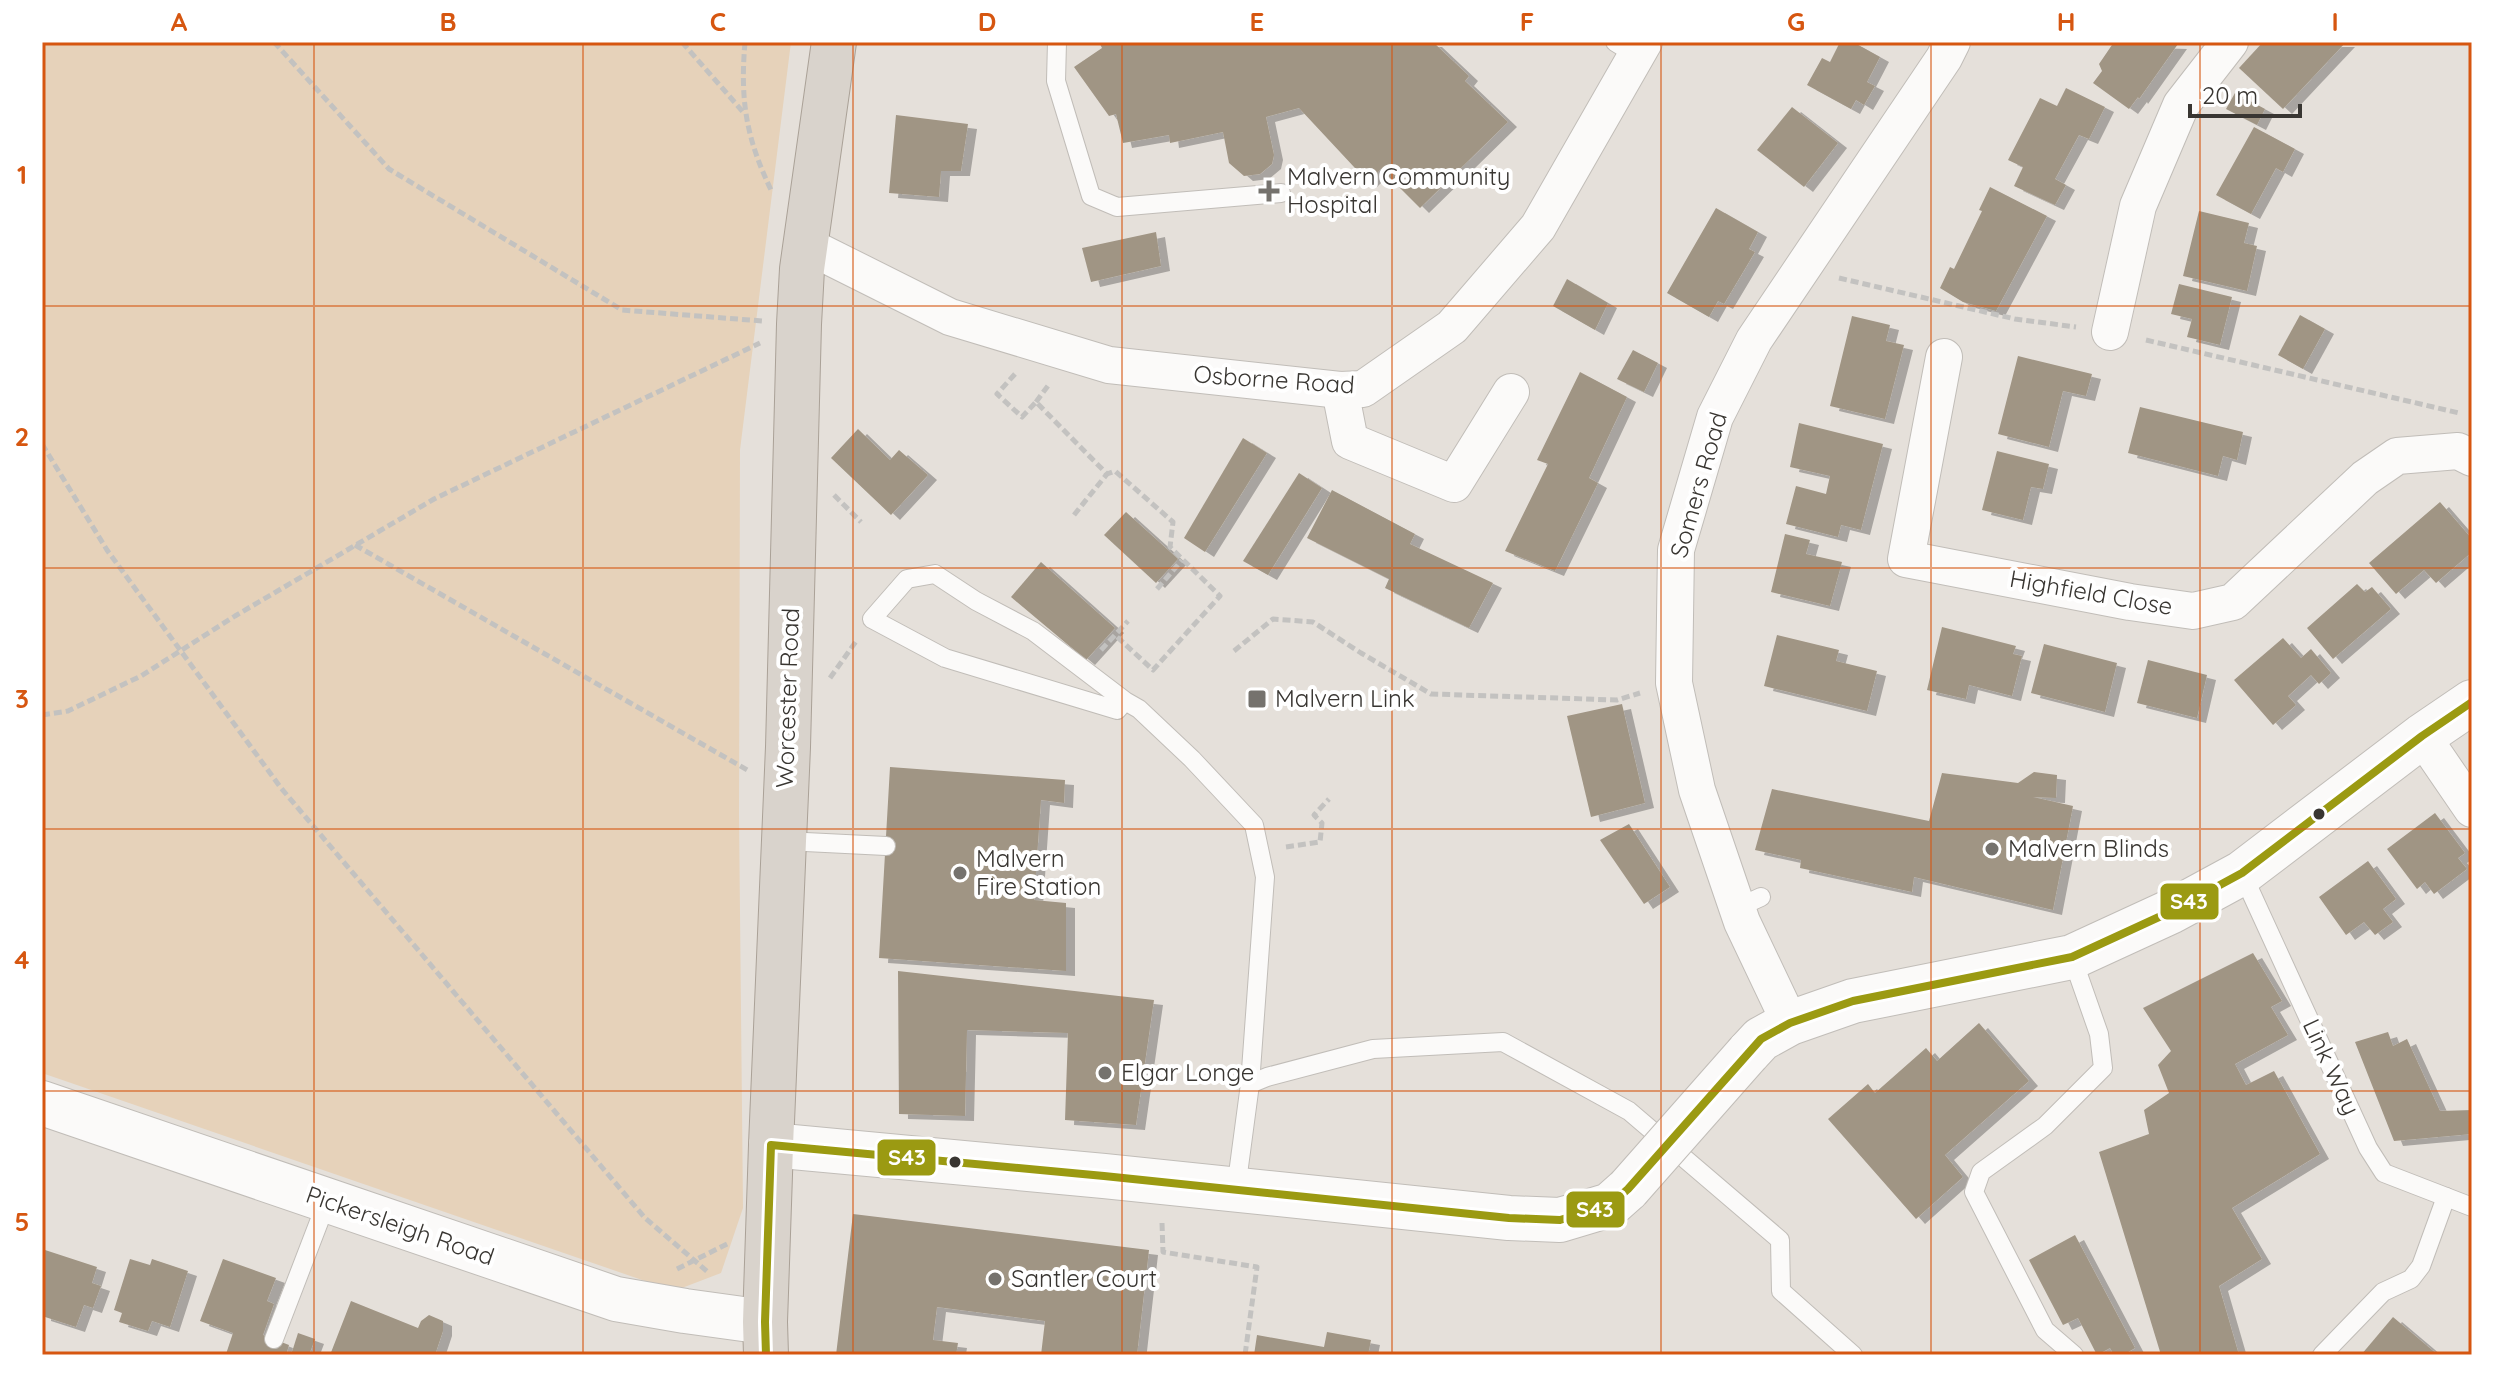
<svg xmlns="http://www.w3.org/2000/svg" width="2514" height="1397" font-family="Quicksand,sans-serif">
	<defs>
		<filter id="shadow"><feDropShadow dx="9" dy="5" stdDeviation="0" flood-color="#0004"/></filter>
	</defs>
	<rect width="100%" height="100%" fill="#e5e0da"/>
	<!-- green -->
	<polygon fill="#e6d2ba" points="42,42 791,42 740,450 739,814 743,1208 721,1273 674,1291 42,1073"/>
	<!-- building -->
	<g fill="#a09584" filter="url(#shadow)">
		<polygon points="1099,42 1433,42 1469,76 1465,81 1508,122 1420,208 1381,169 1368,182 1299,108 1266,117 1274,155 1272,164 1260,174 1244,176 1229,163 1223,132 1170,143 1169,135 1123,143 1116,114 1109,116 1074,67 1102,48"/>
		<polygon points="1840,42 1853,42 1880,57 1867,82 1875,86 1864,105 1856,100 1851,109 1807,85 1822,58 1830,62"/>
		<polygon points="2114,42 2178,44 2139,99 2138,97 2129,109 2093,83 2102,71 2099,64"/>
		<polygon points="2263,42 2346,42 2283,109 2239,68"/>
		<polygon points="2066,88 2105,107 2089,139 2079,135 2055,179 2066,185 2055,205 2014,186 2023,167 2008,160 2040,98 2057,106"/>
		<polygon points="2235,93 2265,109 2257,125 2226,109"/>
		<polygon points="1792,107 1838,143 1804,187 1757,150"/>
		<polygon points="896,115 968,124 961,171 941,171 939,197 889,193"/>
		<polygon points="2254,127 2295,149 2283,172 2276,168 2251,214 2216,195"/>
		<polygon points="1990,187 2047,216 1996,311 1963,302 1940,288 1950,267 1954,269 1982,211 1979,210"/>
		<polygon points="1716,208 1758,232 1749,249 1755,252 1724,304 1718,301 1709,317 1667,293"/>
		<polygon points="2199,211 2249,223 2244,243 2257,246 2247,291 2183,276"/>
		<polygon points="1156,232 1161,266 1091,282 1082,248"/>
		<polygon points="1567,279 1608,303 1595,330 1553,306"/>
		<polygon points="2179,284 2232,297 2220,345 2187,337 2192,319 2171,314"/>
		<polygon points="2300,315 2325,329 2303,369 2278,355"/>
		<polygon points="1852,316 1890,325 1886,341 1904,345 1885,419 1830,406"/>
		<polygon points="1633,350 1658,363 1644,392 1617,379"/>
		<polygon points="2018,356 2092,374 2086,396 2063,391 2049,447 1998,434"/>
		<polygon points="1580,372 1627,397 1589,478 1598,483 1555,571 1505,551 1548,464 1537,460"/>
		<polygon points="2140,407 2243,432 2237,460 2223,456 2218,476 2128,453"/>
		<polygon points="1799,423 1883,444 1861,530 1841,525 1838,537 1786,524 1796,486 1826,494 1830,476 1790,467"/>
		<polygon points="858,429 890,460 899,450 928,475 891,515 831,458"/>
		<polygon points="1243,438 1267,453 1205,552 1184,538"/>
		<polygon points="1997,451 2049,464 2043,489 2031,487 2023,520 1982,510"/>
		<polygon points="1299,473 1322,488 1268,575 1243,561"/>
		<polygon points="1332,490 1415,534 1410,544 1493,583 1469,628 1385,588 1389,579 1307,538"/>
		<polygon points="2440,502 2472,539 2472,552 2436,583 2424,570 2396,594 2369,563"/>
		<polygon points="1126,512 1178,559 1156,583 1104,535"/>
		<polygon points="1785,534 1810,540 1806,554 1842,562 1830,606 1771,592"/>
		<polygon points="1041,562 1115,628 1086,660 1011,597"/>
		<polygon points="2357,584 2365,592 2372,587 2391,609 2333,659 2307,628"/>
		<polygon points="1942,627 2016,646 2013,654 2022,656 2012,696 1969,685 1966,699 1927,690"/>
		<polygon points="1777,635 1839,650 1836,661 1877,671 1867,711 1764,686"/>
		<polygon points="2283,638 2301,658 2311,649 2331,673 2319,684 2311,675 2288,696 2296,705 2273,725 2234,680"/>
		<polygon points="2044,644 2117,663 2105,712 2031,693"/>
		<polygon points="2148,660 2207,675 2197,718 2137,703"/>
		<polygon points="1622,704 1645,803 1591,817 1567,716"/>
		<polygon points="890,767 1065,780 1064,803 1041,800 1034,900 1066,903 1066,971 879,958"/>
		<polygon points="2034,772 2057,775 2056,798 2033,797 2073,806 2053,910 1914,877 1912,892 1800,868 1801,860 1755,850 1772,789 1929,821 1942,773 2018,783"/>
		<polygon points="2435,813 2465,853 2458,858 2467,869 2434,894 2425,882 2417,889 2387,849"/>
		<polygon points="1629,824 1670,887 1644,904 1600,840"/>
		<polygon points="2368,861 2396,899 2383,909 2393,922 2375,935 2364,922 2346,935 2319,897"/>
		<polygon points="2253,953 2282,1001 2271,1007 2288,1035 2235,1064 2246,1085 2274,1071 2320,1154 2232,1208 2262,1259 2219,1286 2239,1355 2161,1355 2099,1152 2149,1134 2144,1110 2169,1093 2158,1065 2171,1051 2143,1008"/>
		<polygon points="898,971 1154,1000 1136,1125 1065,1120 1068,1033 967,1030 965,1116 899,1114"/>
		<polygon points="1979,1023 2029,1081 1945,1155 1963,1177 1916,1219 1828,1119 1868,1084 1875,1093 1926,1048 1937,1061"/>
		<polygon points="2388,1032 2393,1046 2407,1039 2440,1111 2472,1110 2472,1134 2394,1141 2355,1042"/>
		<polygon points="853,1214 1149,1250 1137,1355 1117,1352 1116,1355 1041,1355 1045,1321 937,1307 933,1340 958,1343 956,1355 836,1355"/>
		<polygon points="2075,1235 2135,1348 2123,1355 2114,1355 2110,1348 2097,1355 2078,1318 2063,1325 2029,1260"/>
		<polygon points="42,1249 97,1267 92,1283 101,1286 93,1308 84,1305 76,1327 42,1316"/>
		<polygon points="130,1259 150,1265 152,1259 188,1271 170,1327 152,1321 148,1331 119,1322 122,1313 114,1310"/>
		<polygon points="223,1259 276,1278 267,1301 274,1304 263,1335 289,1345 286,1355 226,1354 233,1333 200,1321"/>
		<polygon points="351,1301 418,1328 421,1321 429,1315 443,1321 443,1331 435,1355 330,1355"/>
		<polygon points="2393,1317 2438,1355 2361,1355"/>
		<polygon points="1327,1332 1371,1340 1368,1355 1254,1355 1257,1335 1324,1347"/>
		<polygon points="298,1333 315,1339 309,1355 291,1355"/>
	</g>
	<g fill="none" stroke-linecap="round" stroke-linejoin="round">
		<defs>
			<g id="lane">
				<polyline points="1057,42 1056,81 1091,196 1117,207 1281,193"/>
				<polyline points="1615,42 1636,55"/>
				<polyline points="1125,701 1033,631 976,601 935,574 907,579 872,619 945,658 1117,710 1125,701 1139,709 1192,759 1254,825 1265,877 1250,1084 1236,1189"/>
				<polyline points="785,841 886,846"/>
				<polyline points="2242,873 2368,1148 2384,1173 2472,1207"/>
				<polyline points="1737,908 1761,897"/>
				<polyline points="2072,957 2099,1034 2103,1068 2045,1126 1981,1172 1974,1192 2045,1330 2074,1355"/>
				<polyline points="1250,1084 1267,1077 1373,1049 1503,1042 1629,1111 1780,1240 1781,1291 1853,1355"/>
				<polyline points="274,1339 327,1201"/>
				<polyline points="2322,1355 2383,1292 2411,1279 2421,1266 2446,1197"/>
			</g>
			<g id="street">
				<polyline points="806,245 950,317 1109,365 1340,390 1363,389 1452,327 1538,227 1644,42"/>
				<polyline points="2110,332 2138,206 2181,105 2230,42"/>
				<polyline points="1944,357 1906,559 2130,602 2193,611 2233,602 2365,478 2397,456 2458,451 2472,458"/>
				<polyline points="1340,390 1350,441 1454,484 1511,392"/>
				<polyline points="2422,736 2472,809"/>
				<polyline points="1790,1023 1742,922 1697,790 1674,683 1676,550 1715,417 1754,340 1944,58 1952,42"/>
			</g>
			<g id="secondary">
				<polyline points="1748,1053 1761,1039 1790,1023 1853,1001 2072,957 2172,911 2242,873 2422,736 2472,702"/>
				<polyline points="42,1103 616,1299 685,1311 765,1322"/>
				<polyline points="771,1145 1104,1176 1509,1218 1560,1220 1610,1205 1628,1189"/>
			</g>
			<polyline id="highway" points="766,1355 765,1322 771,1145 788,747 799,324 802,269 834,42"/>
		</defs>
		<!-- lane casing -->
		<use href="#lane" stroke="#c1bdb8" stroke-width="20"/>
		<!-- street casing -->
		<use href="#street" stroke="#c1bdb8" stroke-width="38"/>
		<!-- secondary casing -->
		<use href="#secondary" stroke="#c1bdb8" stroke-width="46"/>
		<!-- highway casing -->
		<use href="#highway" stroke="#aaa197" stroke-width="46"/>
		<!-- path -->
		<g stroke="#c3c2c0" stroke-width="5" stroke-dasharray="8 4" stroke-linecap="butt">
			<polyline points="274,42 389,169 622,310 762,321"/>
			<polyline points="682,42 744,113"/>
			<path d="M745,42C740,101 746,138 772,192"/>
			<polyline points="1839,278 2015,319 2076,327"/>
			<polyline points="2146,340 2459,413"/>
			<polyline points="1015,374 997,394 1022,417 1036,402 1107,474 1115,471 1173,522 1170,547 1220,596 1153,670 1115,635"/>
			<polyline points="1036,402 1050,383"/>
			<polyline points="42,444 107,550 281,788 645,1218 709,1273"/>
			<polyline points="834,495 861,522"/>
			<polyline points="1074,515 1107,474"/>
			<polyline points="355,545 749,771"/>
			<polyline points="1157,589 1182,560"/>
			<polyline points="1101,650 1128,621"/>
			<polyline points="1234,651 1273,619 1313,622 1361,653 1431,694 1617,700 1640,693"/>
			<polyline points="830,678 857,640"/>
			<polyline points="42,715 68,711 141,676 235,616 434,499 760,343"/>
			<polyline points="1286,847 1320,842 1322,823 1314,815 1329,799"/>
			<polyline points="1162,1223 1163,1252 1257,1267 1245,1355"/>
			<polyline points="677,1269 729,1243"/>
		</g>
		<!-- lane -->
		<use href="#lane" stroke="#fbfaf9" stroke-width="18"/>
		<!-- street -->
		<use href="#street" stroke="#fbfaf9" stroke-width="36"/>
		<!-- secondary -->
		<use href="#secondary" stroke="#fbfaf9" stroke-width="44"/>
		<!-- highway -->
		<use href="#highway" stroke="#d9d3cc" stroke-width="44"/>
		<defs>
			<polyline id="secondary-bridge" points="1628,1189 1748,1053"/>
		</defs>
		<!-- secondary-bridge casing -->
		<use href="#secondary-bridge" stroke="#c1bdb8" stroke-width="46" stroke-linecap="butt"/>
		<!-- secondary-bridge -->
		<use href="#secondary-bridge" stroke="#fbfaf9" stroke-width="44"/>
		<defs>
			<polyline id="bus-1" points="766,1355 765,1322 771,1145 1104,1176 1509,1218 1560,1220 1610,1205 1628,1189 1761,1039 1790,1023 1853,1001 2072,957 2172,911 2242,873 2422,736 2472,702"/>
		</defs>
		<!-- bus-1 casing -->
		<use href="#bus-1" stroke="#fff" stroke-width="14"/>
		<!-- bus-1 -->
		<use href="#bus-1" stroke="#9b9a12" stroke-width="8"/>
	</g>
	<!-- grid -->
	<path fill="none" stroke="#d65610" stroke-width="2" stroke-opacity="0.55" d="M314,42V1355M583,42V1355M853,42V1355M1122,42V1355M1392,42V1355M1661,42V1355M1931,42V1355M2200,42V1355M42,306H2472M42,568H2472M42,829H2472M42,1091H2472"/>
	<!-- markers -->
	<g fill="#75726d" stroke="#fff" stroke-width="3">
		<path d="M1265 179h8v8h8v8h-8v8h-8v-8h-8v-8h8z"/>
		<rect x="1247" y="689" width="20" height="20" rx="4"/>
		<circle cx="1992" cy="849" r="8"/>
		<circle cx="960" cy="873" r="8"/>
		<circle cx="1105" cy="1073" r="8"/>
		<circle cx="995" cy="1279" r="8"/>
	</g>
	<g fill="#393632" stroke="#fff" stroke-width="3">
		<circle cx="2319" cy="814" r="7"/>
		<circle cx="955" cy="1162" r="7"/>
	</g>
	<g text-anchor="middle" stroke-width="8" stroke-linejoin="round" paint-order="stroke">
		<!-- poi labels -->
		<g font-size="24" fill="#393632" stroke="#fff" text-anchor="start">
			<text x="1287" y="185">Malvern Community<tspan x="1287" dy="28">Hospital</tspan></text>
			<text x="1275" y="707">Malvern Link</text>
			<text x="2008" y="857">Malvern Blinds</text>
			<text x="976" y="867">Malvern<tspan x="976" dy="28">Fire Station</tspan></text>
			<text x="1121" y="1081">Elgar Longe</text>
			<text x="1011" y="1287">Santler Court</text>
		</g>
		<!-- street labels -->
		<g font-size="24" fill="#393632" stroke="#fff">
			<text transform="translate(1274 380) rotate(4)" y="8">Osborne Road</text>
			<text transform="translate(1699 485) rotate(-74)" y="8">Somers Road</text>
			<text transform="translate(2091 593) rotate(10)" y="8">Highfield Close</text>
			<text transform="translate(788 698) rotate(-88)" y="8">Worcester Road</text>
			<text transform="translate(2331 1067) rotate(65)" y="8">Link Way</text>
			<text transform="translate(400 1226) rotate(19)" y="8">Pickersleigh Road</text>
		</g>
	</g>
	<g stroke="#fff" stroke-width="3">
		<rect x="2159" y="882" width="61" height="39" rx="8" fill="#9b9a12"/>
		<rect x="876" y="1138" width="61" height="39" rx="8" fill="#9b9a12"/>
		<rect x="1565" y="1190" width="61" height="39" rx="8" fill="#9b9a12"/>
	</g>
	<g font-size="22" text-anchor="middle" font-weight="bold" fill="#fff">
		<text x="2189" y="909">S43</text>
		<text x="907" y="1165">S43</text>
		<text x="1595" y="1217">S43</text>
	</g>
	<!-- border -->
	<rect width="2514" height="1397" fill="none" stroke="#ffffff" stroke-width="88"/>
	<!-- scale -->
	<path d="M2190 104v12h110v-12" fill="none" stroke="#393632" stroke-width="4"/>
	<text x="2202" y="104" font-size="24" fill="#393632" stroke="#ffffff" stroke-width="6" paint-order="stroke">20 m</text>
	<rect x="44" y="44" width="2426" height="1309" fill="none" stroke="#d65610" stroke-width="3"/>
	<g font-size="26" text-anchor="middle" font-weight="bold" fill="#d65610">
		<text x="179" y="31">A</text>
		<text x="448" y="31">B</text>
		<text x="718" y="31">C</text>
		<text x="987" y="31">D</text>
		<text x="1257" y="31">E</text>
		<text x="1527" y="31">F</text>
		<text x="1796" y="31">G</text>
		<text x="2066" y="31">H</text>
		<text x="2335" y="31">I</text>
		<text x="22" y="184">1</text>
		<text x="22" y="446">2</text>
		<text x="22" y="708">3</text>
		<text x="22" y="969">4</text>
		<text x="22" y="1231">5</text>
	</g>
</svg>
